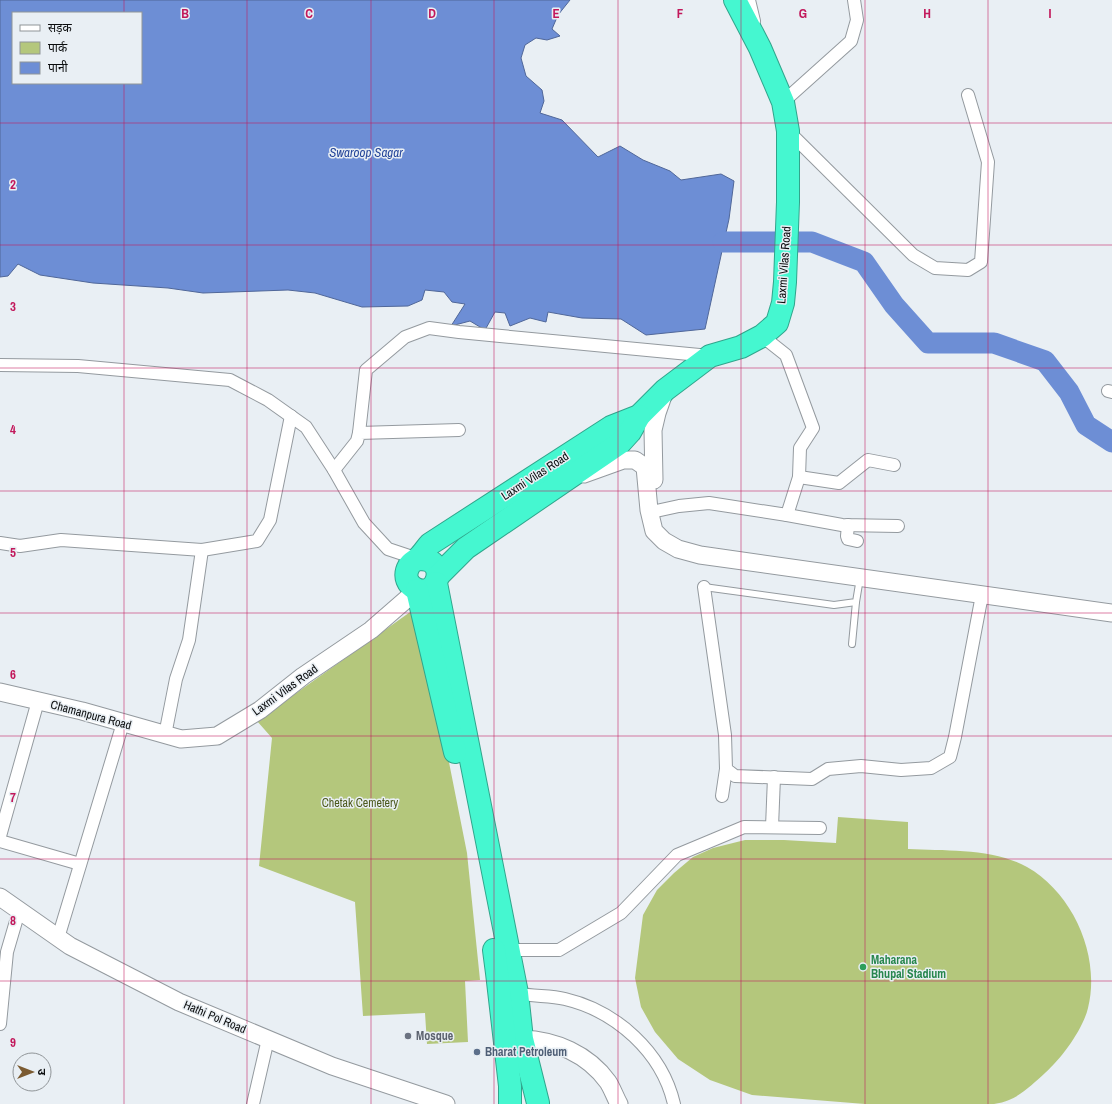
<svg xmlns="http://www.w3.org/2000/svg" width="1112" height="1104" font-family="'Archivo Narrow','Noto Sans Devanagari',sans-serif">
	<rect width="100%" height="100%" fill="#e9eff4"/>
	<!-- green -->
	<g fill="#b4c77c">
		<polygon points="413,610 441,722 467,853 480,980 465,981 468,1042 427,1044 425,1013 363,1016 355,902 259,866 272,738 257,721"/>
		<path d="M838,817L908,822V849C946,851 993,848 1027,867C1073,893 1101,956 1088,1008C1083,1029 1062,1058 1045,1073C1035,1082 1022,1095 1009,1100C1005,1102 999,1103 994,1104H865L752,1095L710,1080L678,1059L655,1032L641,1007L635,978L643,915L657,890L674,873L693,857L713,848L745,840H784L836,843Z"/>
	</g>
	<!-- water -->
	<path fill="#6d8ed5" stroke="#506799" fill-rule="evenodd" d="M0,0H570L558,15L552,29L560,36L547,40L536,38L525,45L521,58L526,76L542,90L544,101L540,113L562,120L598,157L620,146L643,160L670,171L681,180L721,174L734,181L729,219L705,329L646,335L621,319L582,318L548,312L546,322L530,318L510,326L505,313L495,312L485,330L470,321L451,326L465,304L452,302L444,292L425,290L422,300L408,306L362,307L315,293L288,290L203,293L168,288L93,283L40,275L18,264L8,276L0,277ZM13,13H141V83H13Z"/>
	<g fill="none" stroke-linecap="round" stroke-linejoin="round">
		<!-- river -->
		<polyline stroke="#6d8ed5" stroke-width="21" points="723,242 812,242 864,262 894,305 928,343 994,343 1045,361 1069,392 1086,425 1112,442"/>
		<defs>
			<g id="lane">
				<polyline points="704,587 834,605 856,602 860,578"/>
				<polyline points="852,644 856,602"/>
			</g>
			<g id="street">
				<polyline points="749,0 754,21"/>
				<polyline points="783,102 851,41 857,20 854,0"/>
				<polyline points="788,131 913,255 935,268 968,270 981,262 988,162 968,95"/>
				<polyline points="0,365 78,366 230,380 268,400 306,427 334,470 364,523 388,549 418,559"/>
				<polyline points="1108,391 1112,392"/>
				<polyline points="359,433 366,370 405,337 429,328 459,332 710,356"/>
				<polyline points="334,470 357,441 359,433 459,430"/>
				<polyline points="799,477 839,483 868,460 894,465"/>
				<polyline points="656,511 679,506 709,503 787,515 799,477 800,448 813,428 786,355 762,336"/>
				<polyline points="787,515 842,525 898,526"/>
				<polyline points="848,525 847,536 848,539 857,541"/>
				<polyline points="0,543 20,546 61,540 202,550 257,541 270,520 291,416"/>
				<polyline points="704,587 725,735 726,769 735,776 812,779 828,769 861,766 901,770 931,768 950,757 955,737 982,595"/>
				<polyline points="165,735 176,679 189,640 202,550"/>
				<polyline points="722,796 726,769"/>
				<polyline points="772,827 774,777"/>
				<polyline points="0,836 38,701"/>
				<polyline points="0,841 80,864"/>
				<polyline points="58,938 123,723"/>
				<polyline points="504,950 559,950 621,913 677,855 744,827 820,828"/>
				<path d="M517,993C533,997 549,995 565,999C616,1011 662,1052 674,1104"/>
				<polyline points="0,1024 7,952 19,911"/>
				<polyline points="253,1104 268,1039"/>
			</g>
			<g id="secondary">
				<polyline points="584,474 623,460 635,460 645,467 649,510 654,531 664,541 678,549 700,555 1112,613"/>
				<polyline points="654,480 653,430 657,413 664,393"/>
				<polyline points="0,692 82,711 181,739 217,736 260,710 303,676 371,630 417,590"/>
				<polyline points="0,897 70,946 179,1002 332,1066 446,1104"/>
				<path d="M522,1039C555,1040 588,1054 608,1082C612,1088 615,1097 619,1104"/>
			</g>
			<g id="highway">
				<path d="M418,559C426,559 432,560 436,567C438,571 438,575 437,579C430,602 397,587 409,566C411,562 415,561 418,558C423,554 426,548 430,544L611,427L639,416L665,390L710,356L741,347L762,336L777,323L783,303L785,282L788,202V131L783,102L760,48L735,0"/>
				<polyline points="438,576 466,548 620,443 630,432 639,416"/>
				<polyline points="436,583 517,993 522,1039 538,1103"/>
				<polyline points="417,590 455,752"/>
				<polyline points="494,950 497,973 510,1086 510,1104"/>
			</g>
		</defs>
		<!-- lane casing -->
		<use href="#lane" stroke="#949a9f" stroke-width="8"/>
		<!-- street casing -->
		<use href="#street" stroke="#949a9f" stroke-width="14"/>
		<!-- secondary casing -->
		<use href="#secondary" stroke="#949a9f" stroke-width="19"/>
		<!-- highway casing -->
		<use href="#highway" stroke="#31a58c" stroke-width="24"/>
		<!-- lane -->
		<use href="#lane" stroke="#fff" stroke-width="6"/>
		<!-- street -->
		<use href="#street" stroke="#fff" stroke-width="12"/>
		<!-- secondary -->
		<use href="#secondary" stroke="#fff" stroke-width="17"/>
		<!-- highway -->
		<use href="#highway" stroke="#45f7d0" stroke-width="22"/>
	</g>
	<!-- grid -->
	<path fill="none" stroke="#c2185b" stroke-width="1" stroke-opacity="0.55" d="M124,0V13M247,0V1104M371,0V1104M494,0V1104M618,0V1104M741,0V1104M865,0V1104M988,0V1104M124,83V1104M0,123H1112M0,245H1112M0,368H1112M0,491H1112M0,613H1112M0,736H1112M0,859H1112M0,981H1112"/>
	<!-- markers -->
	<circle fill="#2e9e5b" stroke="#e9eff4" stroke-width="1.5" cx="863" cy="967" r="4"/>
	<circle fill="#6b7280" stroke="#e9eff4" stroke-width="1.5" cx="408" cy="1036" r="4"/>
	<circle fill="#5c6f8a" stroke="#e9eff4" stroke-width="1.5" cx="477" cy="1052" r="4"/>
	<g text-anchor="middle" stroke-width="3" stroke-linejoin="round" paint-order="stroke">
		<!-- street labels -->
		<g font-size="12" fill="#0b0d0e" stroke="#e9eff4">
			<text transform="translate(784 265) rotate(-86)" y="4">Laxmi Vilas Road</text>
			<text transform="translate(535 476) rotate(-33)" y="4">Laxmi Vilas Road</text>
			<text transform="translate(285 690) rotate(-36)" y="4">Laxmi Vilas Road</text>
			<text transform="translate(91 715) rotate(15)" y="4">Chamanpura Road</text>
			<text transform="translate(215 1017) rotate(23)" y="4">Hathi Pol Road</text>
		</g>
		<!-- park labels -->
		<g font-size="12" fill="#4c591c" stroke="#e9eff4">
			<text x="360" y="807">Chetak Cemetery</text>
		</g>
		<!-- leisure labels -->
		<g font-size="12" font-weight="bold" fill="#27864d" stroke="#e9eff4" text-anchor="start">
			<text x="871" y="964">Maharana<tspan x="871" dy="14">Bhupal Stadium</tspan></text>
		</g>
		<!-- worship labels -->
		<g font-size="12" font-weight="bold" fill="#5b616d" stroke="#e9eff4" text-anchor="start">
			<text x="416" y="1040">Mosque</text>
		</g>
		<!-- service labels -->
		<g font-size="12" font-weight="bold" fill="#4e5e75" stroke="#e9eff4" text-anchor="start">
			<text x="485" y="1056">Bharat Petroleum</text>
		</g>
		<!-- water labels -->
		<g font-size="13" font-style="italic" fill="#25469a" stroke="#e9eff4">
			<text x="366" y="157">Swaroop Sagar</text>
		</g>
	</g>
	<g font-size="13" text-anchor="middle" font-weight="bold" fill="#c2185b" stroke="#e9eff4" stroke-width="3" stroke-linejoin="round" paint-order="stroke">
		<text x="185" y="18">B</text>
		<text x="309" y="18">C</text>
		<text x="432" y="18">D</text>
		<text x="556" y="18">E</text>
		<text x="680" y="18">F</text>
		<text x="803" y="18">G</text>
		<text x="927" y="18">H</text>
		<text x="1050" y="18">I</text>
		<text x="13" y="189">2</text>
		<text x="13" y="311">3</text>
		<text x="13" y="434">4</text>
		<text x="13" y="557">5</text>
		<text x="13" y="679">6</text>
		<text x="13" y="802">7</text>
		<text x="13" y="925">8</text>
		<text x="13" y="1047">9</text>
	</g>
	<!-- legend -->
	<rect x="12" y="12" width="130" height="72" fill="#e9eff4" stroke="#909598"/>
	<rect x="20" y="25" width="20" height="6" fill="#ffffff" stroke="#909598"/>
	<text x="48" y="32" font-size="12" fill="#0b0d0e">सड़क</text>
	<rect x="20" y="42" width="20" height="12" fill="#b4c77c" stroke="#909598"/>
	<text x="48" y="52" font-size="12" fill="#0b0d0e">पार्क</text>
	<rect x="20" y="62" width="20" height="12" fill="#6d8ed5" stroke="#909598"/>
	<text x="48" y="72" font-size="12" fill="#0b0d0e">पानी</text>
	<!-- north arrow -->
	<g transform="translate(32 1072) rotate(90)"><circle r="19" fill="#e9eff4" stroke="#909598"/>
	<path d="M0-3L7 15L0 10L-7 15Z" fill="#7b5b31"/>
	<text y="-6" font-size="11" font-weight="bold" text-anchor="middle" fill="#0b0d0e">उ</text>
	</g>
</svg>
